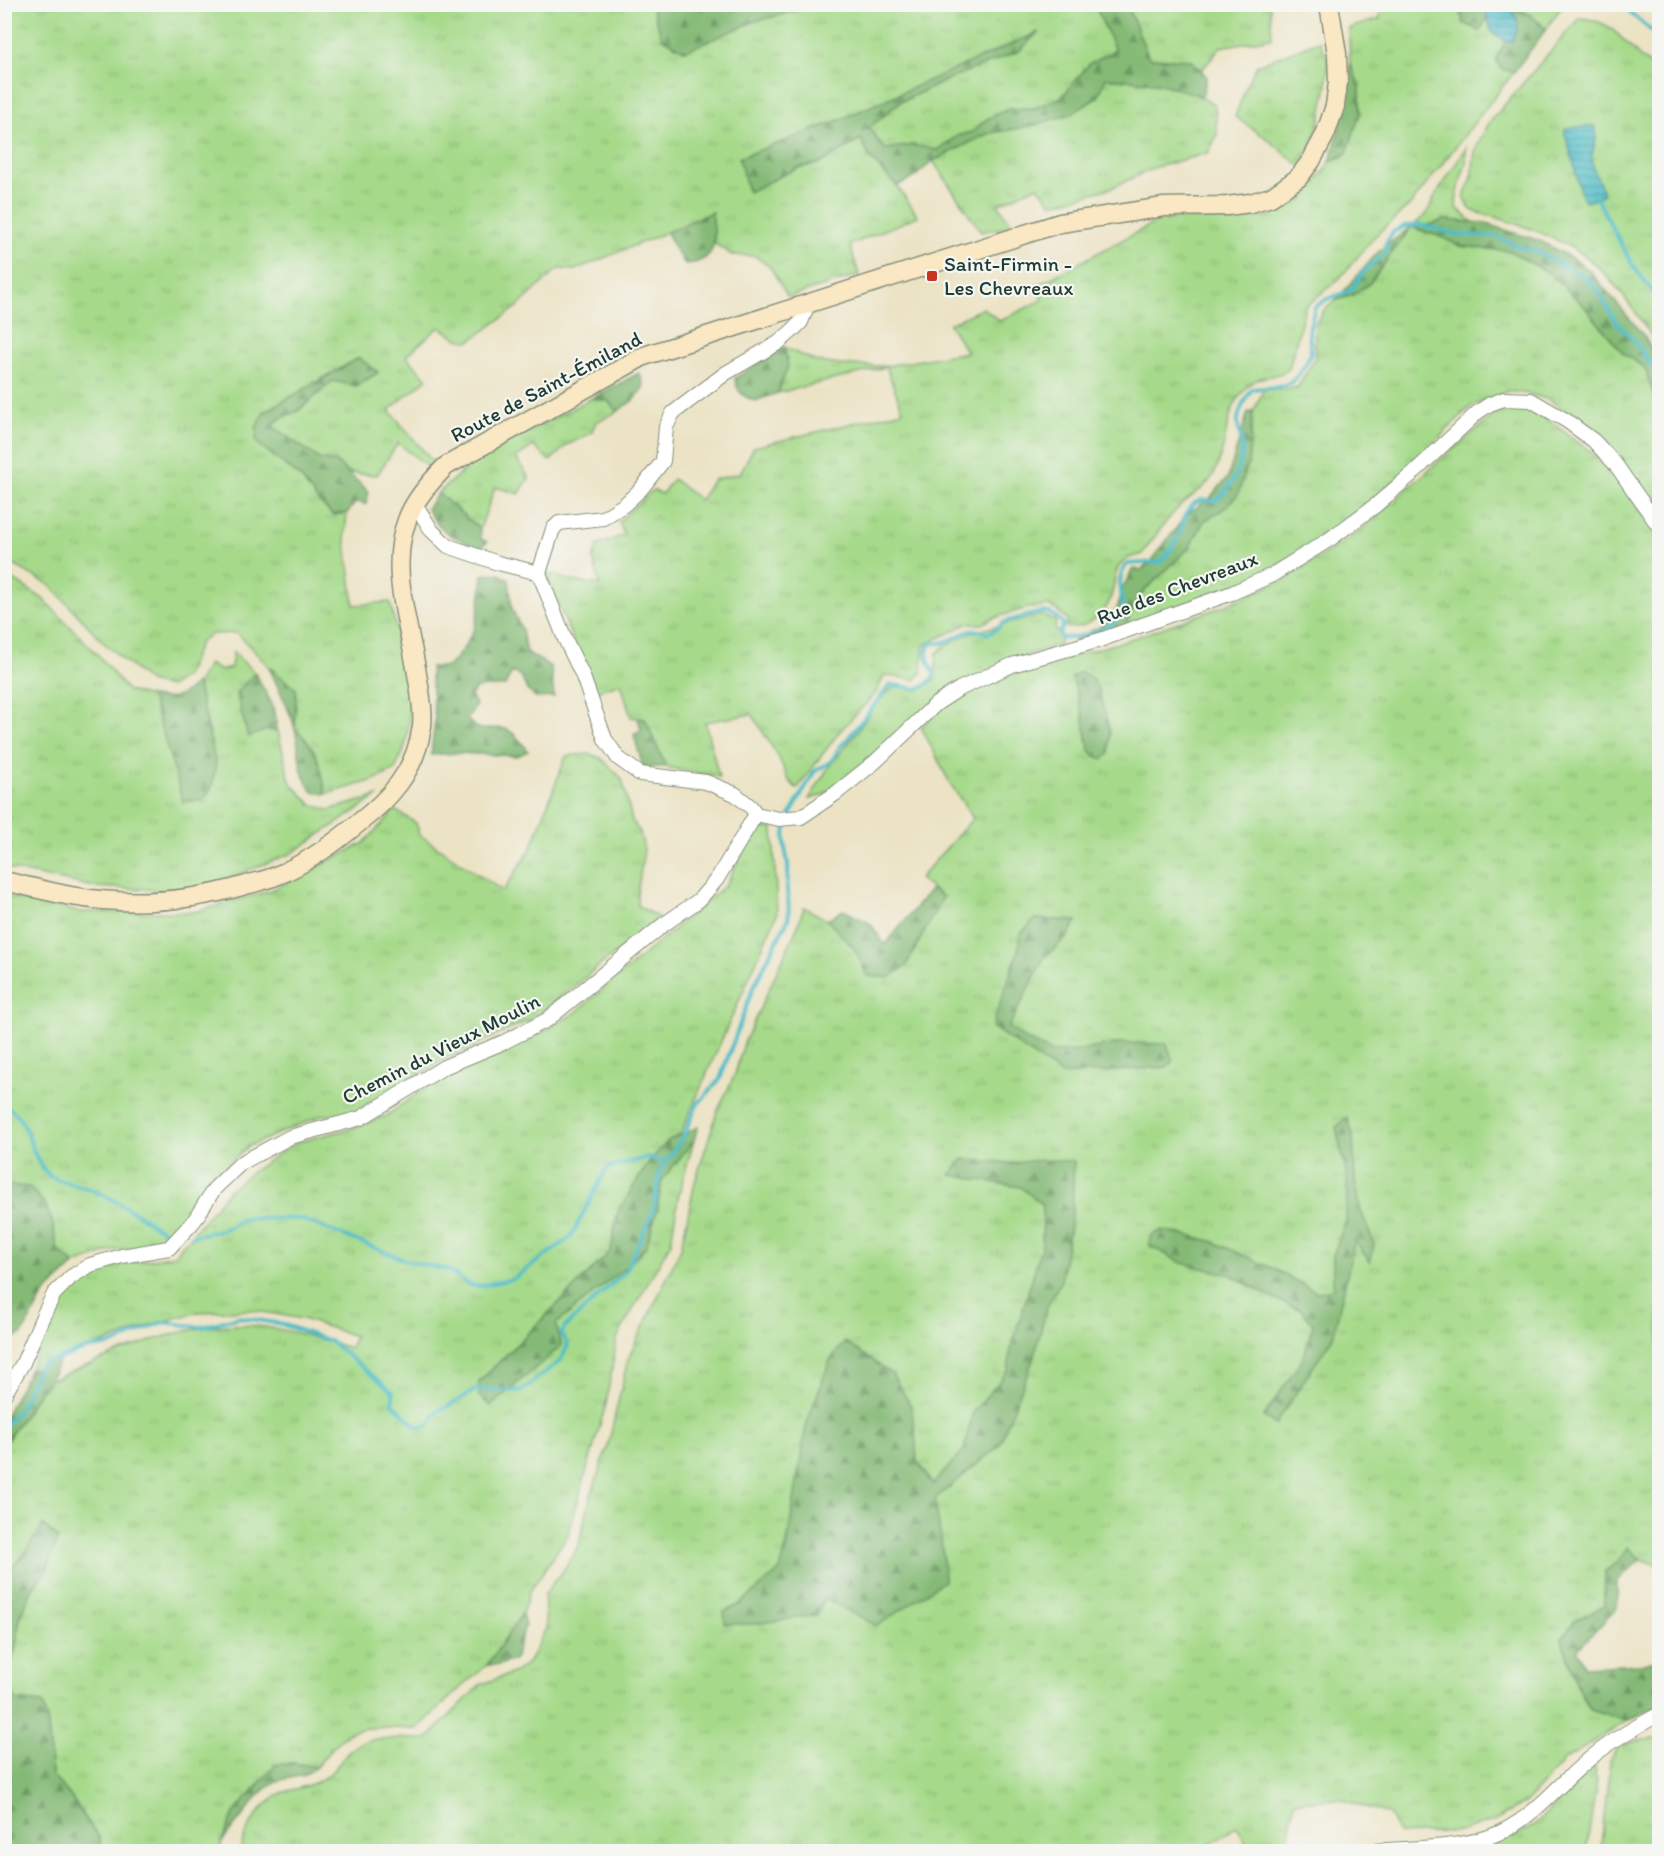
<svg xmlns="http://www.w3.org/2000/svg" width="1664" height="1856" font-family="Itim,sans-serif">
	<defs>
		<pattern id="grass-tufts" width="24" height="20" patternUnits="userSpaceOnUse" patternTransform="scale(1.5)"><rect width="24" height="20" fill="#a6da8a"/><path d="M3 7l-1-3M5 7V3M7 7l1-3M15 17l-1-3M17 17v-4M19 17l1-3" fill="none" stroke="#8ebc78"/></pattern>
		<pattern id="forest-firs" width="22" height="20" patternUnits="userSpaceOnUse" patternTransform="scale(1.5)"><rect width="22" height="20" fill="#84ba76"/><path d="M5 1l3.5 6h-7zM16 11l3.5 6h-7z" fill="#6b9862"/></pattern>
		<pattern id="water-rules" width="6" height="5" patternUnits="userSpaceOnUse" patternTransform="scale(1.5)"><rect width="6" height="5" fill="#50bdc8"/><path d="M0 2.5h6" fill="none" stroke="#429ba3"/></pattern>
	</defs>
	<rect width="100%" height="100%" fill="#f6f6f2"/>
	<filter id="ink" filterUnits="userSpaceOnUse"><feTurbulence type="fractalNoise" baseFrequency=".0167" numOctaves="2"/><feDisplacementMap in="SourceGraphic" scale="12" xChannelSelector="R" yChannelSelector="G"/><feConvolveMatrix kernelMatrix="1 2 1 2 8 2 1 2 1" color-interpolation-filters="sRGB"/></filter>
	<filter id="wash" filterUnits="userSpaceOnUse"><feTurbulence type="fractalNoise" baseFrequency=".008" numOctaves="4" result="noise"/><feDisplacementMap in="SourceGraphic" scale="24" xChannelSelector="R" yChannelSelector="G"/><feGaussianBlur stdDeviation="1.35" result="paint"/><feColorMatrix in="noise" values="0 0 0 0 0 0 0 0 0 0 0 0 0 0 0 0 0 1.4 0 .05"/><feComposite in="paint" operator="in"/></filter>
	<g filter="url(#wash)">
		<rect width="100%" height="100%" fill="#ece3c5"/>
		<!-- grass -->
		<g fill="url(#grass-tufts)" stroke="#628c5f" stroke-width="1.5">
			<path d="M5,5H1095L1115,50L1089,64L1062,97L1035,108L1009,109L987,119L972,132L957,136L937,150L913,145L885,149L869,128L900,102L956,76L1037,33L837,121L740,158L748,192L797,168L821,163L861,139L870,158L897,186L918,216L850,245L859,275L788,297L771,268L755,256L732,255L715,244L712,212L667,232L575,270L558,269L516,308L470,341L460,340L439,327L406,356L427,379L389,410L433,462L429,468L398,443L377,475L348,473L336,462L321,460L272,426L279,419L298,411L333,381L356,386L378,373L359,358L264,412L256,442L301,478L318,501L333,515L347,513L345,535L354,605L390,602C400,646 418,705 404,749C402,757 397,764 394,771L371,781L326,794C320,767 318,747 295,729L296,689L269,667L237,633L212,634L200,642L186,676L170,687L149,682L104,643L50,585L5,560Z"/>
			<polygon points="1127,5 1270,5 1272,38 1220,47 1201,71 1191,60 1149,58"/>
			<path d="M1380,5H1457L1464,23L1480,31L1487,17L1492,33L1506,41L1496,59L1501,69L1514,72L1411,204L1374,237L1340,278L1305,307L1289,369C1271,382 1262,370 1245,389C1222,415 1229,445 1214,474C1207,488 1188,497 1178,508C1164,522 1153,540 1141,555C1106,559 1120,585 1107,606C1103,613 1097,618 1090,622C1082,626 1075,629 1067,627V620L1058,611L1049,606L1028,608L993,618L982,624H967L924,645L922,672L915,680L884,675L876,693L839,732L797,789L788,779L779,758L752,714L705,722L719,777L666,767L645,719L631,717L621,683L596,691L579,656L546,573L572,581L600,585L593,558L598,545L624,535L619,521L653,490L662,494L673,479L700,500L713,480L740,473L754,447L903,411L886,367L778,393L788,366L784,347L814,361L840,365L886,366L967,352L949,324L983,308L1000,321L1042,300L1036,286L1152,224L1175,218L1238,220L1274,215L1303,200L1330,162L1347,153L1360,113V87L1350,64L1349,28L1380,19Z"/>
			<polygon points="1509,5 1563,5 1546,29 1530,15"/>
			<path d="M1579,18C1607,19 1619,35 1637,54C1644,61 1652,66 1659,72V348C1641,319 1606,267 1576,250C1550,235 1520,224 1491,216C1483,213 1471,213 1467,205C1461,195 1468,189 1471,180C1474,173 1473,164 1474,157C1476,145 1483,134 1489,123Z"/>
			<polygon points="1319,41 1328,59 1327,84 1320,120 1311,146 1299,165 1265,137 1235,117 1247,84 1257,65"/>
			<path d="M1105,78C1144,81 1182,83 1215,105L1217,135L1208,153L1156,167L1111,188L1052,204L1038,186L998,204L1012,226L981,232L933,161L987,134L1035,125L1073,113L1098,97Z"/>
			<polygon points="1466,148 1466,164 1462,174 1456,201 1457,208 1473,222 1444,220 1429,225 1413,228 1442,237 1459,246 1510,251 1551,274 1585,307 1623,353 1645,368 1654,396 1659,404 1659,516 1614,452 1580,422 1550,400 1529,394 1507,391 1470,407 1405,472 1346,521 1265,574 1125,626 1141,594 1189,548 1204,521 1226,507 1248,464 1253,412 1264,389 1284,390 1298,387 1315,358 1315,324 1324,310 1335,301 1352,295 1369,284 1411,227 1426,215 1434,198"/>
			<polygon points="592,398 608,401 617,412 596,422 591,433 567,445 550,461 533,446 516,458 529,478 519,494 495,487 480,529 438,493 472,463 510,441"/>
			<path d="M1503,408L1528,409L1550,421L1590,451L1623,485L1660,539L1659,1566L1641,1559L1628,1548L1617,1563L1605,1571L1604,1606L1575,1620L1562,1639L1578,1687L1590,1710L1627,1721L1564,1760L1527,1801L1497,1820L1462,1831L1399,1834L1389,1814L1338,1799L1294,1802L1287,1851H1251L1237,1826L1200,1852H240C244,1830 261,1803 282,1793C294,1788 310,1787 321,1780C339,1771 345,1747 366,1741C383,1737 409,1739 427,1739L480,1685L515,1672L529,1662L546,1628L544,1595L568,1564L579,1544L591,1495L608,1446L628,1359L681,1248L695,1182L717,1112L735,1074L744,1043L797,928L804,907L827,920L855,949L867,975L930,919L943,897L919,879L973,818L951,785L921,727L941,709L971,688L1009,674L1125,641L1224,606L1287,578L1359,532L1440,460Z"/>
			<polygon points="4,574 42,598 99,656 128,691 151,697 165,740 210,734 197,683 209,664 220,671 231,668 233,652 255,673 236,693 248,736 267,730 278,731 290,782 312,805 329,810 378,796 292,853 214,884 181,891 95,887 5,868"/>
			<path d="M1042,615L1056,621L1055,630L1061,636L1059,645L1006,662L868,760L844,781L821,796L809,799L830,765L857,732L878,701L894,687C913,687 918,693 935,679L937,653L947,644L970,633Z"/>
			<polygon points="588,754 601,758 622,779 632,821 640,832 644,850 637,895 638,906 659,918 534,1018 446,1059 347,1116 322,1115 249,1146 216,1174 194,1208 168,1241 156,1245 111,1251 75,1264 58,1250 52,1221 45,1204 29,1187 5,1185 4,896 81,912 195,912 272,890 364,843 395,810 416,823 420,835 503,891 531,849 566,756"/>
			<path d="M754,828H773L777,914L680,1135L669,1140L648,1163L620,1208L616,1218L611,1251L479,1382L490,1406L561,1346L556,1324L627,1266L646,1246L657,1210L662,1180L694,1140L679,1193L671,1242L617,1338L606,1404L568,1535L530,1591L522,1614L487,1665L459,1689L417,1729C398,1729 375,1725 357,1730C342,1734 325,1756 316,1767L293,1763L275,1765L221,1843V1851H99L100,1839L68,1793L52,1776L48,1725L15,1700L7,1682L17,1641L19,1622L31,1590L46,1571L57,1538L43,1525L23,1556L5,1573V1443L40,1391L50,1380C109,1358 169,1326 233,1325C273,1324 312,1337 350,1348L355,1336L303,1319L252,1310L198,1312L157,1323L29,1371L58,1304L77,1284L94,1273L119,1265L175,1255L229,1190L253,1171L295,1143L356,1127L386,1116L440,1077L538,1035L575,1013L726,885Z"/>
			<polygon points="1659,1738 1659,1851 1606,1851 1601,1846 1610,1761 1618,1746 1637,1741"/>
			<polygon points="1595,1767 1597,1780 1586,1851 1472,1851 1508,1840 1532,1827"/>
		</g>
		<!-- forest -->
		<g fill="url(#forest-firs)" stroke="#527c55" stroke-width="1.5">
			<polygon points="651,5 651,4 819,5 753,22 685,51 662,38"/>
			<polygon points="1095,5 1127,5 1149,58 1191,60 1207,77 1202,96 1155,82 1106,78 1098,97 1073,113 1035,125 987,134 933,161 913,178 897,186 870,158 861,139 821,163 797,168 748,192 739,158 837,121 1039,32 1019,51 956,76 900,102 869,128 885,149 913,145 937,150 957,136 972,132 987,119 1009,109 1035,108 1062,97 1089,64 1115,50"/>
			<polygon points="1457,5 1487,5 1487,17 1480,31 1464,23"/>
			<polygon points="1509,6 1530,15 1546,29 1514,72 1501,69 1496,59 1506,41 1512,41 1517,19"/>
			<path d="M1350,64L1360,87V113L1347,153L1330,162C1340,130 1346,98 1350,64Z"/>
			<path d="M712,212C715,237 720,262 685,264L674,248L667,232Z"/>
			<polygon points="1444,220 1484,223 1540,241 1575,260 1589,270 1644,336 1659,364 1659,395 1654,396 1645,368 1623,353 1585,307 1551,274 1510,251 1459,246 1442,237 1411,227 1369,284 1352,295 1335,301 1379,251 1411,227 1429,225"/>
			<path d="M784,347L788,366L778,393L755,401C742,396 737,392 735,378Z"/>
			<polygon points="359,358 378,372 356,386 333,381 297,411 279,419 272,426 321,460 336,462 369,492 366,504 356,502 347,513 333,515 318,501 301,478 256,442 257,426 264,412"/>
			<polygon points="639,373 644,386 636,398 617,412 608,401 592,398"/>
			<polygon points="1248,412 1253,412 1248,464 1238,494 1226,507 1204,521 1189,548 1141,594 1125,626 1073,642 1075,638 1100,627 1117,609 1123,587 1133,569 1141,570 1151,562 1185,516 1211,497 1228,477"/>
			<path d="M438,493L480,529L481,539L487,542L480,548C455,538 441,534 427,509Z"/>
			<path d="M498,573L509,580L512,609L522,630L526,652L551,667L554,697L536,698L527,690L521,676L512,672L505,686L476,688L471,696L476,705L467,719C484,739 492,722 508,730C513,732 525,746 528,751L517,756L458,753L431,755L435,720L430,667H448C479,634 478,618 483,575Z"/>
			<path d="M269,667L296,689L295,729C319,749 320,765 326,794L313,792C295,768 302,756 295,729C290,708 277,687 269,667Z"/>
			<polygon points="1080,672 1092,678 1099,691 1110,733 1109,754 1103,759 1095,756 1089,749 1084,720 1072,677"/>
			<polygon points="255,673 272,704 278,731 267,730 248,737 236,693"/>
			<path d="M197,683L216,764L212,787L204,800L183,802L165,740L151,697C174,700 179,699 197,683Z"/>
			<polygon points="638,718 645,719 666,767 643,767 634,735 641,729"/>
			<polygon points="931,889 943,897 906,966 889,978 867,976 855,949 827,920 843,910 870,923 885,945"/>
			<polygon points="1036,919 1077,921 1067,937 1044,958 1009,1027 1025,1039 1052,1052 1078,1051 1121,1043 1167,1044 1173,1062 1167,1067 1062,1075 992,1027 1018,952 1021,933"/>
			<polygon points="1347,1117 1353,1135 1355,1181 1360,1208 1374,1244 1370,1263 1355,1240 1333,1337 1275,1425 1264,1416 1304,1357 1313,1324 1301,1310 1274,1299 1231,1275 1182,1263 1150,1246 1150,1236 1162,1230 1212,1241 1274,1269 1317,1292 1333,1289 1333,1255 1346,1221 1347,1177 1336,1127"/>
			<polygon points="698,1127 694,1140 662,1180 657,1210 646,1246 627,1266 556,1324 561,1346 490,1406 479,1396 479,1382 611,1251 616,1218 620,1208 648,1163 669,1140"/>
			<polygon points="963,1159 1011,1163 1042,1160 1074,1161 1072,1214 1061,1281 1047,1307 1034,1357 999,1446 935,1499 943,1554 944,1581 877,1626 824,1598 817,1615 754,1624 725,1624 724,1612 740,1604 780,1570 787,1544 806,1426 830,1360 845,1342 892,1374 911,1406 915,1430 917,1461 933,1484 964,1450 973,1412 1008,1371 1011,1349 1042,1245 1043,1205 1020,1187 950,1175"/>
			<polygon points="5,1185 29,1187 45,1204 52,1221 58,1250 75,1264 45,1293 22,1334 5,1343"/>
			<polygon points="60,1359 50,1380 40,1391 5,1443 5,1416 29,1371"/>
			<polygon points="43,1525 58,1538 46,1571 31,1590 19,1622 17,1641 7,1682 15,1700 43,1703 48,1725 52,1776 68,1793 100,1839 99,1851 5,1851 5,1573 23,1556"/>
			<polygon points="1628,1547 1641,1559 1617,1581 1617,1608 1577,1650 1585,1667 1640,1664 1659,1659 1659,1705 1627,1721 1591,1710 1578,1687 1562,1639 1575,1620 1604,1606 1605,1571 1617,1563"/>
			<polygon points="522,1614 525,1626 514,1660 499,1665 487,1665"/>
			<polygon points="293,1763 316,1767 304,1775 276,1781 259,1795 221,1843 234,1813 275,1765"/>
		</g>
		<!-- water -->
		<g fill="url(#water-rules)" stroke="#387d7e" stroke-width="1.5">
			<path d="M1487,5H1509C1518,20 1522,24 1512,41H1506L1492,33L1487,17Z"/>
			<path d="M1595,126C1599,138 1594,144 1592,155C1591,168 1600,182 1604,194L1597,199L1585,201L1580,191L1573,160L1564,131L1566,128Z"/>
		</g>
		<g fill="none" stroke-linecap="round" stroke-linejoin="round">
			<!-- stream -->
			<g stroke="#50bdc8" stroke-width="4">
				<polyline points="1620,4 1660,38"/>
				<polyline points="1597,199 1633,266 1660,301"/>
				<path d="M790,815L814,772C819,767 825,767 831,761C839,753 834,750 846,741L890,685C913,685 919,698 935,675C930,665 922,652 931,643C953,647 966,621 987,634C995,632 997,628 1003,623C1006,621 1039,612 1044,612C1051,612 1061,620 1064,625L1059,633L1062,638C1077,638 1114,630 1121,613C1127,596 1112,584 1127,564L1161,562C1168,554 1175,544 1179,534C1184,522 1186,504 1202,500C1206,499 1212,501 1216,501C1229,490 1244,465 1242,447C1242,438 1237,428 1238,419C1240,407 1246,398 1252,389L1285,386L1294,380L1304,367L1311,353L1309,331L1315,307L1327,299L1351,290L1364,271L1387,251L1385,245L1393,232L1405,226L1422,225L1459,235L1496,236L1514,245L1536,251L1581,275L1596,288L1617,323L1634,340L1660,378"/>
				<path d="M4,1106C32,1117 27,1155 48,1174C55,1181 73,1184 83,1187C113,1196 140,1217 168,1234"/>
				<polyline points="193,1236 225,1229 246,1218 301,1219 408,1261 448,1270 469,1285 480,1286 513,1279 571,1237 607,1168 649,1157 665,1163"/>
				<path d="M4,1425L19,1410L40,1365L86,1349L110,1345L163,1322L202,1327L239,1317L282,1324L330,1341L393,1392V1404L417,1427L428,1426L439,1409L445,1408L477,1389L521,1391L560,1361L568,1345L561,1334L566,1326L626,1271L654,1209L660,1171L683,1137L697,1105L720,1079L753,988L788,919C790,908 788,900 787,890C787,882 789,873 788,865C785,846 783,843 787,822"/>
			</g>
		</g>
	</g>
	<g filter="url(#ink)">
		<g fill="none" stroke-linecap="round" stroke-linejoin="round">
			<defs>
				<g id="street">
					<polyline points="415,504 432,531 448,546 498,563 539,573"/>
					<polyline points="756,814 779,819 801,817 835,794 875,762 936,704 959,689 1012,665 1100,640 1232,593 1272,575 1330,539 1376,505 1412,474 1478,412 1490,404 1504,399 1531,400 1567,421 1594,441 1616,465 1660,528"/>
					<polyline points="756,814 751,807 735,794 706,782 640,774 618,758 605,739 582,674 565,639 539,573 553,529 559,523 603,518 624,505 641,489 663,461 666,427 673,413 726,373 778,343 792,331 801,322 808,304"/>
					<polyline points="4,1395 23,1363 43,1316 54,1294 71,1277 90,1265 122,1256 169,1248 194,1221 214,1189 241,1163 290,1137 361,1118 444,1067 504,1042 547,1020 663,925 699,900 717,879 756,814"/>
					<path d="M1360,1852C1404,1847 1461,1851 1501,1832C1536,1815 1557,1786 1586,1762C1607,1743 1635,1727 1660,1714"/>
				</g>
				<path id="secondary" d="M4,881C27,886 49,892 71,896C129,906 189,902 246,885C256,882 266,880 276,876C305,864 332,845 356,825C390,799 416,771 422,726C424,707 419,687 416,668C408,621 389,567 407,520C414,500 431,481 446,466L644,356L1060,223L1164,207L1227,206L1250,203L1271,197L1298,178L1311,161L1325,135L1335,106L1338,82L1337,54L1329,4"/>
			</defs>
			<!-- street casing -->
			<use href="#street" stroke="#86907c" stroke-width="16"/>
			<!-- secondary casing -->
			<use href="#secondary" stroke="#86907c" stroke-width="21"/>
			<!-- street -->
			<use href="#street" stroke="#fff" stroke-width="14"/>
			<!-- secondary -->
			<use href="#secondary" stroke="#fae7c3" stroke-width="18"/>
		</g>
	</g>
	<!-- markers -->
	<rect fill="#c8321e" stroke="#f6f6f2" stroke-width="2" x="926" y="270" width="12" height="12" rx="3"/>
	<g text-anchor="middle" stroke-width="4.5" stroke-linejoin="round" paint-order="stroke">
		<!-- poi labels -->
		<g font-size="21" fill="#1f3d34" stroke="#f6f6f2" text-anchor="start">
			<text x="944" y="271">Saint-Firmin -<tspan x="944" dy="24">Les Chevreaux</tspan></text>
		</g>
		<!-- street labels -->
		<g font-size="21" fill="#1f3d34" stroke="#f6f6f2">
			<text transform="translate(546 387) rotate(-28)" y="7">Route de Saint-Émiland</text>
			<text transform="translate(1177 588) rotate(-21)" y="7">Rue des Chevreaux</text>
			<text transform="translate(441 1049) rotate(-27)" y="7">Chemin du Vieux Moulin</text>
		</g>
	</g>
	<!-- margin -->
	<rect width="1664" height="1856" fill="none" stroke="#f6f6f2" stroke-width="24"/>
</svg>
